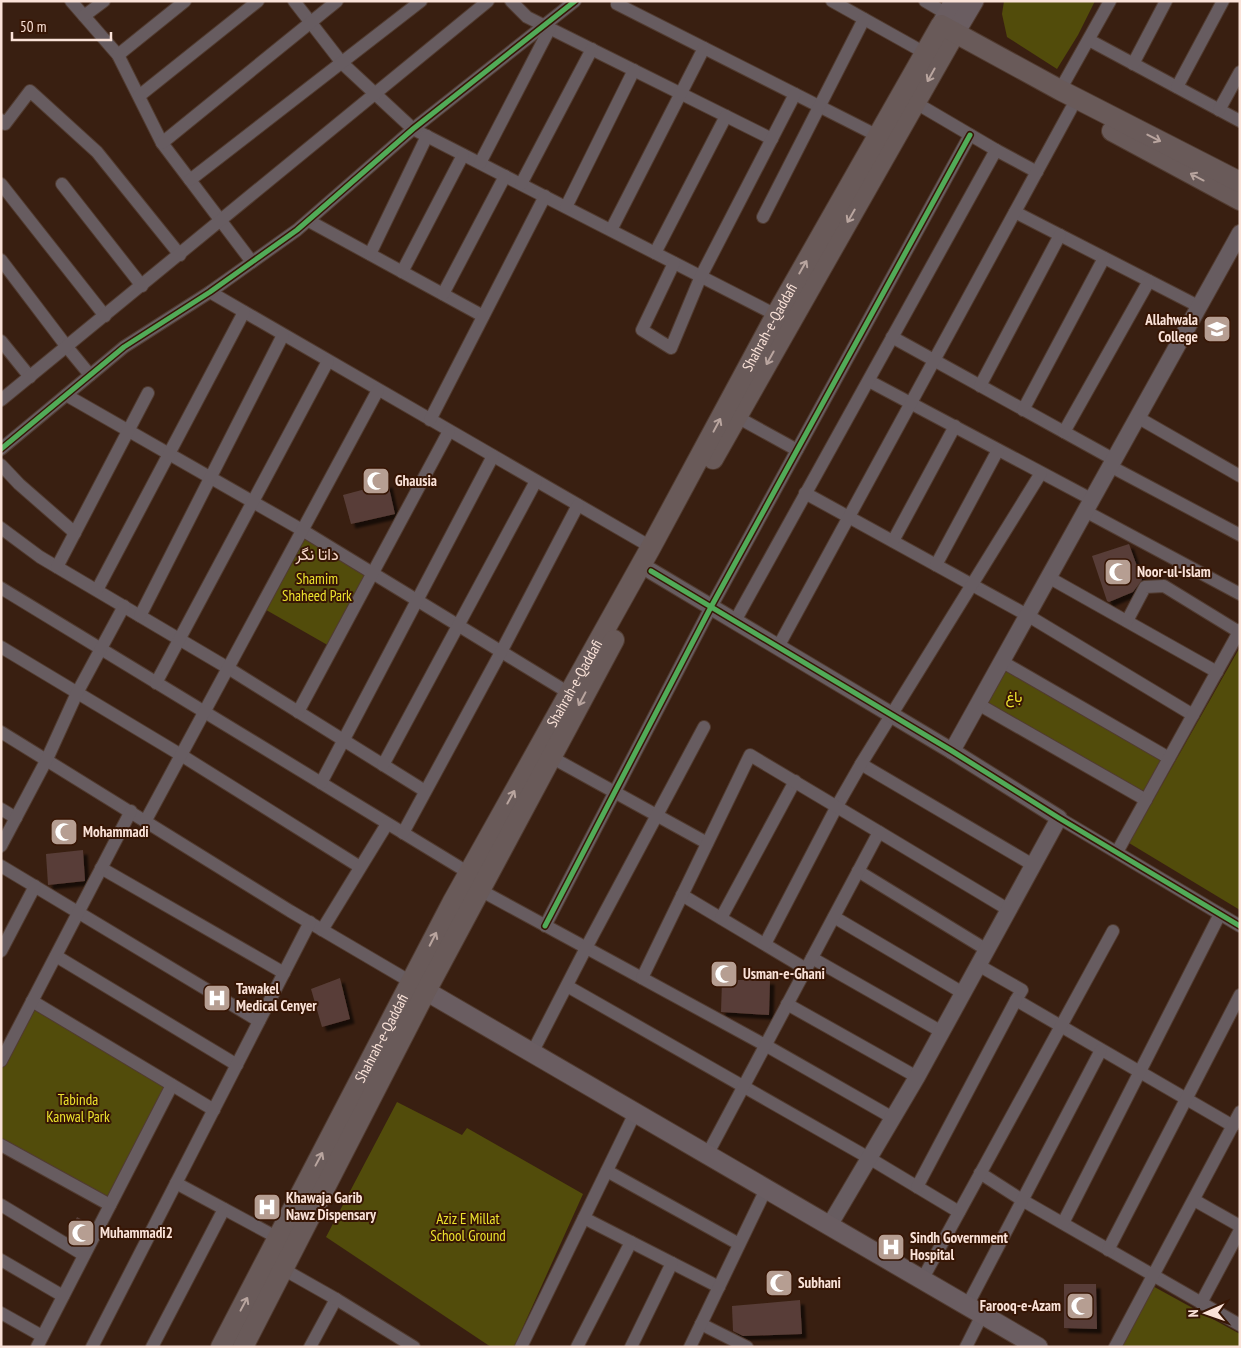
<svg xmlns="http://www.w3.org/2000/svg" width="1241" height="1348" font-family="'PT Sans Narrow',Vazirmatn,sans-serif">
	<defs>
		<filter id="shadow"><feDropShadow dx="4.5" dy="4.5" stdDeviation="1" flood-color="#0009"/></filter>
	</defs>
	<rect width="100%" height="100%" fill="#391f11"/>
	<!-- green -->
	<g fill="#524c0b">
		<polygon points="1004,1 1095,1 1078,35 1057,69 1007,37 1002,14"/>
		<polygon points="302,530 372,573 331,647 261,607"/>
		<polygon points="1240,647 1240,910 1129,843"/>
		<polygon points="1001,661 1169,758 1146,800 978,704"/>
		<polygon points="32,1001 172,1085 110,1205 1,1145 1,1061"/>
		<polygon points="397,1102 462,1135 467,1128 583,1194 514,1347 491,1347 326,1237"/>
		<polygon points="1149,1284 1240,1334 1240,1347 1115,1347"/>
	</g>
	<!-- building -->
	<g fill="#583e37" filter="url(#shadow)">
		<polygon points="388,483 395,514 351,524 343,495"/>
		<polygon points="1129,544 1142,580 1133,592 1109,602 1107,601 1092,556"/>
		<polygon points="83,850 85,881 48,885 46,854"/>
		<polygon points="340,978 350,1019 322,1027 311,989"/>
		<polygon points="722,980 770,980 769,1015 721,1012"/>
		<polygon points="77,1217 91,1225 81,1244 68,1236"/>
		<polygon points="1064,1284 1096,1284 1097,1329 1064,1328"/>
		<polygon points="800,1300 802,1334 743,1336 733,1331 732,1306"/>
	</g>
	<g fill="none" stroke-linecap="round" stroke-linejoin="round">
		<defs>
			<g id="minor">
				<polyline points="71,1 118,55 162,143 252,262"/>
				<polyline points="294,1 342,63 413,129 776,315"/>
				<polyline points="511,1 527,17 772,139"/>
				<polyline points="618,1 617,4 878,136"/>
				<polyline points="832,1 925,53"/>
				<polyline points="925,1 947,14"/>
				<polyline points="84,16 104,1"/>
				<polyline points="1089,40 1240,121"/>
				<polyline points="118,55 185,1"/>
				<polyline points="1133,64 1166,1"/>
				<polyline points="1177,87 1223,1"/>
				<polyline points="1060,90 1110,1"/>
				<polyline points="139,96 258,1"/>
				<polyline points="916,103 996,150"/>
				<polyline points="1219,110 1240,72"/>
				<polyline points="1,120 5,124 30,91 97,152 180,255"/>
				<polyline points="162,143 337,1"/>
				<polyline points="480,163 550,28"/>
				<polyline points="190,180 421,1"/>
				<polyline points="1,184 105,316"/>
				<polyline points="62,184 142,286"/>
				<polyline points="521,184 592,49"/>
				<polyline points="566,207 634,70"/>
				<polyline points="1015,212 1200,307"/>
				<polyline points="763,217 864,19"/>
				<polyline points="309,221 483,316"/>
				<polyline points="611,230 704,48"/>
				<polyline points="655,253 726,116"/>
				<polyline points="370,254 427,136"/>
				<polyline points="1,260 67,347 90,375"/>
				<polyline points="674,263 642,330 671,348 701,276 795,94"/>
				<polyline points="402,272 463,155"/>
				<polyline points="210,292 651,547"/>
				<polyline points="443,294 505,176"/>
				<polyline points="892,337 1113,459"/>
				<polyline points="1,341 30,377"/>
				<polyline points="869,381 1091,499"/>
				<polyline points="980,386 1060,235"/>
				<polyline points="66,395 302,530 569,693"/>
				<polyline points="1,400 488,1"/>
				<polyline points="1023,410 1104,258"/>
				<polyline points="737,417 797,450"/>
				<polyline points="1137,417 1240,476"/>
				<polyline points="430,420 545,196"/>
				<polyline points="1064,432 1149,281"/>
				<polyline points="1,449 124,347 210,292 297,230 413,129 575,1"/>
				<polyline points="1,465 19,484 75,533"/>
				<polyline points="1110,466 1240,535"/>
				<polyline points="805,493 1027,615 1193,715"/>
				<polyline points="1085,511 1240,594"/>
				<polyline points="1,528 40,557 228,668 425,791"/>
				<polyline points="893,541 955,426"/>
				<polyline points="936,565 998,450"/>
				<polyline points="57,567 148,393"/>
				<polyline points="1048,577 1217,672"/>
				<polyline points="1,588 469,873"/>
				<polyline points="97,590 244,312"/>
				<polyline points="140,616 283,335"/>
				<polyline points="735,621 996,150 1037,172"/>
				<polyline points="1127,621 1145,587 1164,586 1239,632"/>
				<polyline points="1,647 181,755 360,867"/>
				<polyline points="778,647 1071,109"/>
				<polyline points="1001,661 1169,758"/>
				<polyline points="156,683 328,361"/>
				<polyline points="978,704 1146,800"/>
				<polyline points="298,712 449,431"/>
				<polyline points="1,732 290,911 411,982"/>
				<polyline points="551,757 707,843"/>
				<polyline points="861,764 1033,865"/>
				<polyline points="383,765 536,481"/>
				<polyline points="321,783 493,456"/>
				<polyline points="1,809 16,818"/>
				<polyline points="1059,818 1240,926"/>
				<polyline points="146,820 378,390"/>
				<polyline points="403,833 501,652 578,505"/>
				<polyline points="1,846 47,759 77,693 124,606"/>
				<polyline points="1117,852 1240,630"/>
				<polyline points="1,866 259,1021"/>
				<polyline points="101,868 284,973"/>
				<polyline points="858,871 987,950"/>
				<polyline points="480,890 765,1045 893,1118"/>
				<polyline points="682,895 806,969"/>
				<polyline points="834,917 963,993"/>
				<polyline points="721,918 795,781"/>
				<polyline points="545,926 711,607 970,135"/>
				<polyline points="322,930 387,824"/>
				<polyline points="765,944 837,806 861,764 1041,473"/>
				<polyline points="1,951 35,886"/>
				<polyline points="56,956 237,1065"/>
				<polyline points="812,958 942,1032"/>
				<polyline points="978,965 1022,990 1016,1000 1233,1126"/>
				<polyline points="642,978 750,755 879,832"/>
				<polyline points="567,986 869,1158 959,1212"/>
				<polyline points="32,1001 214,1110"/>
				<polyline points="787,1004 917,1077"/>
				<polyline points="532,1053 586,948 704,727"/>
				<polyline points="1,1061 131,811"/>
				<polyline points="1,1145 110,1205"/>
				<polyline points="707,1155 879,832 1009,910"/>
				<polyline points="607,1171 739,1244"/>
				<polyline points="980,1173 1022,1200 1240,1325"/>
				<polyline points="176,1183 278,1238"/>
				<polyline points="917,1187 1016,1000"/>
				<polyline points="1194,1200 1240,1226"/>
				<polyline points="1,1205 84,1255"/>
				<polyline points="584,1218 719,1287"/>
				<polyline points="1063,1223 1220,914"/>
				<polyline points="1108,1250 1240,995"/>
				<polyline points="1,1260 63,1296"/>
				<polyline points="283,1269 336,1299 310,1347"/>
				<polyline points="922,1280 1113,931"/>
				<polyline points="336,1299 414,1347"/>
				<polyline points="1201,1303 1240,1230"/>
				<polyline points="967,1306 1101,1050"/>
				<polyline points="1,1313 42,1336"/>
				<polyline points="701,1324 747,1347"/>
				<polyline points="37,1347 172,1085"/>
				<polyline points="92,1347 310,922"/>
				<polyline points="152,1347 224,1209"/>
				<polyline points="521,1347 635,1113"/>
				<polyline points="577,1347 631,1242"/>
				<polyline points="631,1347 672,1263"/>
				<polyline points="690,1347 766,1189"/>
				<polyline points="966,1347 982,1315"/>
				<polyline points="1115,1347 1240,1112"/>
			</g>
			<g id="tertiary">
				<polyline points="651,571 952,751 1059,818 917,1077 829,1226"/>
				<polyline points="952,751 1240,233"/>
			</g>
			<g id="secondary">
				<polyline points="941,25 954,1"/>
				<polyline points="955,33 974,1"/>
				<polyline points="414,984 1038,1347"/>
			</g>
			<g id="primary">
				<polyline points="1112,131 1240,200"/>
				<polyline points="713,459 955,33"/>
				<path id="s1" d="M221,1347L452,903L651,547L776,315L941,25L1060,90L1240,182"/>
				<polyline points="243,1347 426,991 614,640"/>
			</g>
		</defs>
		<!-- minor casing -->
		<use href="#minor" stroke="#513b30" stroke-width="14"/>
		<!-- tertiary casing -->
		<use href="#tertiary" stroke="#513b30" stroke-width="18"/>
		<!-- secondary casing -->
		<use href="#secondary" stroke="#513b30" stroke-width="21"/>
		<!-- primary casing -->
		<use href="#primary" stroke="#513b30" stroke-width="22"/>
		<!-- minor -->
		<use href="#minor" stroke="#675c60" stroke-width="12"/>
		<!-- tertiary -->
		<use href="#tertiary" stroke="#675c60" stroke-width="16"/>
		<!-- secondary -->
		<use href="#secondary" stroke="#6a5d61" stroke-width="19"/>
		<!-- primary -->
		<use href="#primary" stroke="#695a59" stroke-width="20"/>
		<defs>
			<g id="cycleway">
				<polyline points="1,449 124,347 210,292 297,230 413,129 575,1"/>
				<polyline points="651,571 952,751 1059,818 1240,926"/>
				<polyline points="545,926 711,607 970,135"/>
			</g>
		</defs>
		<!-- cycleway casing -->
		<use href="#cycleway" stroke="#371605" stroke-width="8"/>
		<!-- cycleway -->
		<use href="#cycleway" stroke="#51ab58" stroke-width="5"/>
	</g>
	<!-- one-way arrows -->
	<defs><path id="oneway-shaft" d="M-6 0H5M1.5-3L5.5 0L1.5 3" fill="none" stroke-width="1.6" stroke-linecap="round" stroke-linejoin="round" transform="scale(1.25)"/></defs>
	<g stroke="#b9a59f">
		<use href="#oneway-shaft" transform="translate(931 75) rotate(119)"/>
		<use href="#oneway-shaft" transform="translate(1154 138) rotate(27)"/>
		<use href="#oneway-shaft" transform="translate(1197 177) rotate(-152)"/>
		<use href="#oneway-shaft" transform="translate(851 216) rotate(120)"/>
		<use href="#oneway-shaft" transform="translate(803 267) rotate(-60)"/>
		<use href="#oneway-shaft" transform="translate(770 358) rotate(119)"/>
		<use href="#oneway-shaft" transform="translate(717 425) rotate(-62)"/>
		<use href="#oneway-shaft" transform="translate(582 699) rotate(118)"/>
		<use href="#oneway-shaft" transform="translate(511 797) rotate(-61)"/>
		<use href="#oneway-shaft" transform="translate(433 939) rotate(-63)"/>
		<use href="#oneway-shaft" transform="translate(319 1159) rotate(-62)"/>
		<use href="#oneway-shaft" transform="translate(244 1304) rotate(-62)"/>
	</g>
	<!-- icons -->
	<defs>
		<symbol id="university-square" viewBox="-11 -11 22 22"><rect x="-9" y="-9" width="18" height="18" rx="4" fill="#b69e92" stroke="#371605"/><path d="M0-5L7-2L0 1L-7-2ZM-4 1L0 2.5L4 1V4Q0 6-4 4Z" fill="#fff"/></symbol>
		<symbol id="mosque-square" viewBox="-11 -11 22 22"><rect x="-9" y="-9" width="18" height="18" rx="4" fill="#b69e92" stroke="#371605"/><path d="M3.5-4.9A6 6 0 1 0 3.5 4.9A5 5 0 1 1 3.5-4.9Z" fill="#fff"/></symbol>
		<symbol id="hospital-square" viewBox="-11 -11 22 22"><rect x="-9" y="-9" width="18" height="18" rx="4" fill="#b69e92" stroke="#371605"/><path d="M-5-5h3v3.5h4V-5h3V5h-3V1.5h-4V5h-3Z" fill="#fff"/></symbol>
	</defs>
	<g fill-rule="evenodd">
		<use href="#university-square" x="1201" y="313" width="32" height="32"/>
		<use href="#mosque-square" x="360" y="465" width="32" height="32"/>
		<use href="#mosque-square" x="1102" y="556" width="32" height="32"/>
		<use href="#mosque-square" x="48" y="816" width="32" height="32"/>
		<use href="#mosque-square" x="708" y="958" width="32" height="32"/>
		<use href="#hospital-square" x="201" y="982" width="32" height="32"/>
		<use href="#hospital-square" x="251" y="1191" width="32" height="32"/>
		<use href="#mosque-square" x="65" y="1217" width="32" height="32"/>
		<use href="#hospital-square" x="875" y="1231" width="32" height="32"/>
		<use href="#mosque-square" x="763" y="1267" width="32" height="32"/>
		<use href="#mosque-square" x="1064" y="1290" width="32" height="32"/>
	</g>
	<g text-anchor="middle" stroke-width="4" stroke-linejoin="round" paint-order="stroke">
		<!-- poi labels -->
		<g font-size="15" font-weight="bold" fill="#fae2d8" stroke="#371605" text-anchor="start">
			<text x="1198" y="325" text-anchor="end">Allahwala<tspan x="1198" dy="17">College</tspan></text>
			<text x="395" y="486">Ghausia</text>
			<text x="1137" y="577">Noor-ul-Islam</text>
			<text x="83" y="837">Mohammadi</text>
			<text x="743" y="979">Usman-e-Ghani</text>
			<text x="236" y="994">Tawakel<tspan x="236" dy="17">Medical Cenyer</tspan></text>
			<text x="286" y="1203">Khawaja Garib<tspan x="286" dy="17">Nawz Dispensary</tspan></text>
			<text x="100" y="1238">Muhammadi2</text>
			<text x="910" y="1243">Sindh Government<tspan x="910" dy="17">Hospital</tspan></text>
			<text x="798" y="1288">Subhani</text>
			<text x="1061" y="1311" text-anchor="end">Farooq-e-Azam</text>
		</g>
		<!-- street labels -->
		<g font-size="15" fill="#fae2d8" stroke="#371605">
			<text dy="5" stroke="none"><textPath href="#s1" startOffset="1158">Shahrah-e-Qaddafi</textPath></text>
			<text dy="5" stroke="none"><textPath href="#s1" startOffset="752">Shahrah-e-Qaddafi</textPath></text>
			<text dy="5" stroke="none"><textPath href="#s1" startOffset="348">Shahrah-e-Qaddafi</textPath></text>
		</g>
		<!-- park labels -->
		<g font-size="15" fill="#ece32e" stroke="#371605">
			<text x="317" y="584">Shamim<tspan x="317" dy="17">Shaheed Park</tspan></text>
			<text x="1014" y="702">باغ</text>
			<text x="78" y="1105">Tabinda<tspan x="78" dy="17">Kanwal Park</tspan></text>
			<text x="468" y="1224">Aziz E Millat<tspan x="468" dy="17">School Ground</tspan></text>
		</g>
		<!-- neighbourhood labels -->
		<g font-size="16" fill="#f8dacb" stroke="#371605">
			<text x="317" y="560">داتا نگر</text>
		</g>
	</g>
	<!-- border -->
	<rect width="1241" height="1348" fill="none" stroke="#fae2d8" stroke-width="5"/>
	<!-- north arrow -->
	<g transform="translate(1206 1313) rotate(268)" stroke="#371605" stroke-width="4" paint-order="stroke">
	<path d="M0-4L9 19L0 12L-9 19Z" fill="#fae2d8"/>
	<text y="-8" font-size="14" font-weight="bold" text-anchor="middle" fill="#fae2d8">N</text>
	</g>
	<!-- scale -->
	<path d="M12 32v8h99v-8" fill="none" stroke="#fae2d8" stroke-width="2.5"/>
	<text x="20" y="32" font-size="15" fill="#fae2d8" stroke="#371605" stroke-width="4" paint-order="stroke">50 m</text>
</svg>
